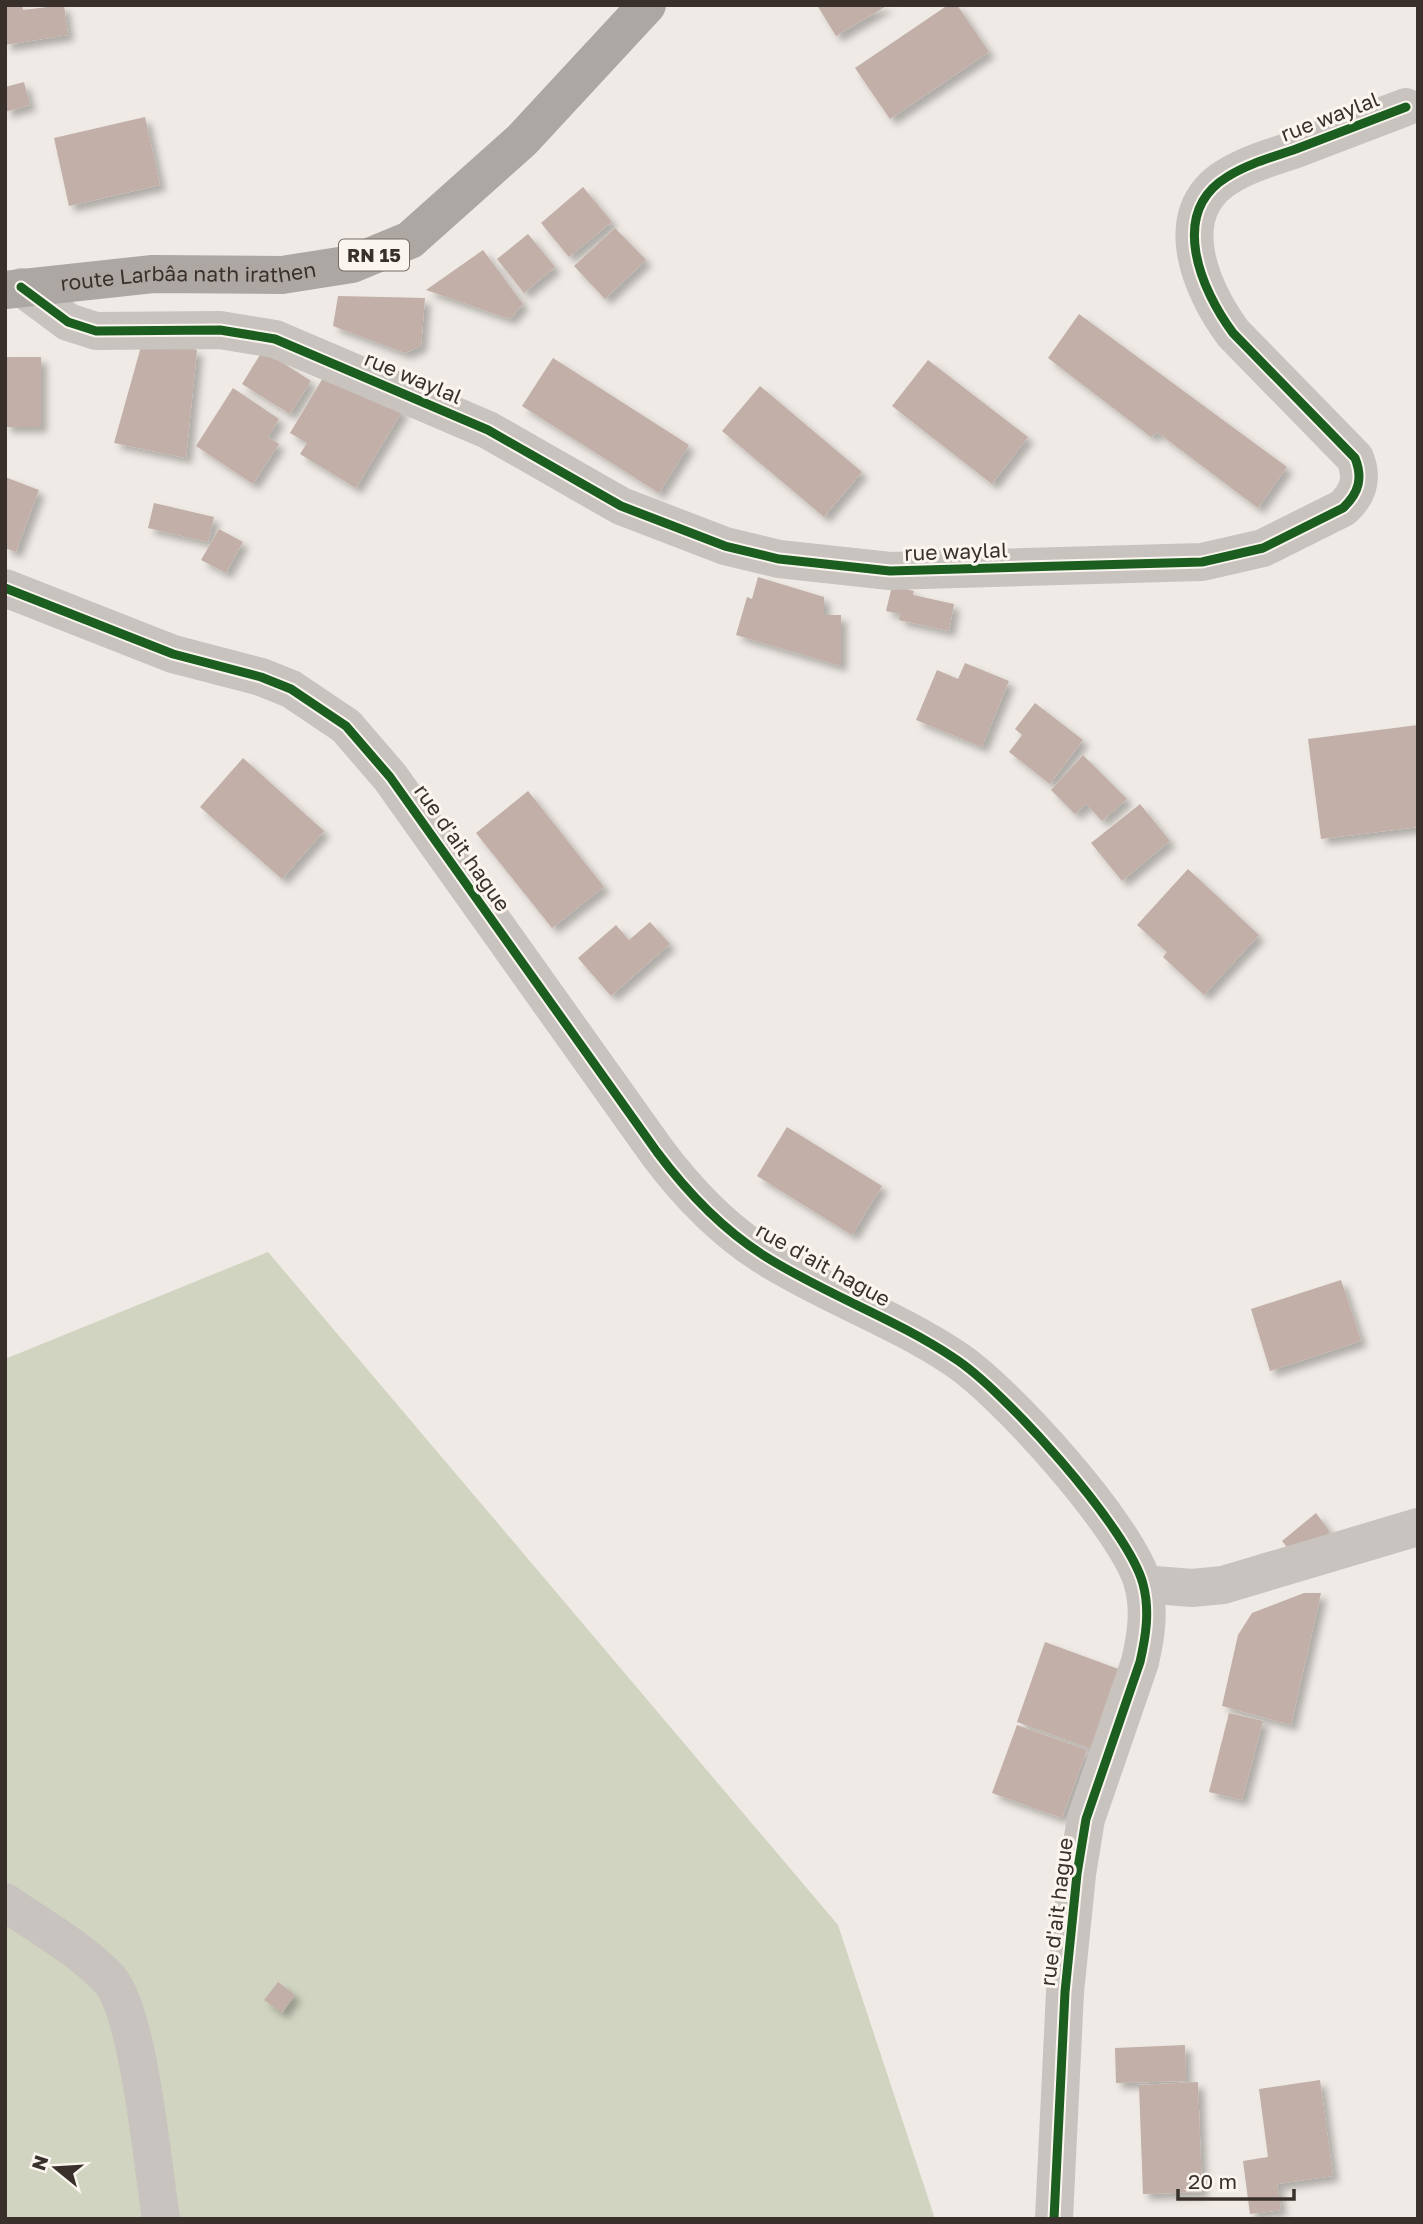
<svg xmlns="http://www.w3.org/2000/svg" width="1423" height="2224" font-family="'Golos Text',sans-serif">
	<defs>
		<filter id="shadow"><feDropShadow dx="6" dy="6" stdDeviation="3.5" flood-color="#0004"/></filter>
	</defs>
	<rect width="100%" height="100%" fill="#efeae5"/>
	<!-- green -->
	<polygon fill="#d0d4c0" points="268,1252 838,1925 935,2219 5,2219 5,1359"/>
	<!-- building -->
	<g fill="#c2afa7" filter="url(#shadow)">
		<polygon points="5,5 22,5 23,10 64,5 68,35 5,45"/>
		<polygon points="817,5 888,5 836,36"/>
		<polygon points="948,5 957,5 989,52 890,119 855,68"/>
		<polygon points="24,82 30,105 5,112 5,87"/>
		<polygon points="145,117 160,185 69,206 54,138"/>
		<polygon points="583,187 612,222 569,257 541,223"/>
		<polygon points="615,228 646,260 605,299 574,266"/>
		<polygon points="528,234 555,267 524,293 497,259"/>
		<polygon points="483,250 523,304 510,319 426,290"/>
		<polygon points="338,296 425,298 421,346 405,353 333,326"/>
		<polygon points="1079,314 1287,467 1258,508 1157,432 1151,437 1048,358"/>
		<polygon points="144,336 197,350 186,458 114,443"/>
		<polygon points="263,350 311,381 290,414 242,384"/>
		<rect x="5" y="357" width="36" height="70"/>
		<polygon points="553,358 689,445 659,493 522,406"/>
		<polygon points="928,360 1028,437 992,484 892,406"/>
		<polygon points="330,366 403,410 356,488 300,454 307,443 290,433"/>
		<polygon points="760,386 862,472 824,517 722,431"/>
		<polygon points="233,388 279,419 268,437 279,444 253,484 196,446"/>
		<polygon points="5,477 39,490 16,552 5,548"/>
		<polygon points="154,503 214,517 208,542 148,528"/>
		<polygon points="219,529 243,542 226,573 201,560"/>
		<polygon points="758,577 824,597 824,615 841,615 841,666 736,635 747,597 752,599"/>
		<polygon points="892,586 914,591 913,595 954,604 949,631 899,620 900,614 886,611"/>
		<polygon points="965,663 1009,681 982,747 916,720 937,670 958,679"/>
		<polygon points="1035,703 1083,740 1050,784 1009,752 1022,735 1015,729"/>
		<polygon points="1418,725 1418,827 1321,839 1308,739"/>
		<polygon points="1083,755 1127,799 1102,821 1086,804 1075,814 1051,790"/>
		<polygon points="243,758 324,831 282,879 200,807"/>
		<polygon points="528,791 604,887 552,928 476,833"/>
		<polygon points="1140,804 1170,841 1122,881 1091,843"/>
		<polygon points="1188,869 1259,935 1204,995 1163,957 1167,952 1137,925"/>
		<polygon points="650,922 670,944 611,996 578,958 616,925 629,940"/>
		<polygon points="787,1127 882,1186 852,1235 757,1176"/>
		<polygon points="1341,1280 1361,1341 1270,1371 1251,1309"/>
		<polygon points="1316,1513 1330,1532 1297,1559 1282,1541"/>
		<polygon points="1304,1593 1321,1593 1291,1725 1222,1706 1238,1635 1252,1613"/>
		<polygon points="1045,1642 1132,1674 1103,1753 1017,1722"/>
		<polygon points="1229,1713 1263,1721 1242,1800 1209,1792"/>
		<polygon points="1017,1725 1087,1750 1062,1818 992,1793"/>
		<polygon points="278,1982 295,1995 282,2013 264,2000"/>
		<polygon points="1185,2045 1186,2081 1116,2083 1115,2048"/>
		<polygon points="1320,2080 1333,2176 1277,2184 1281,2210 1250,2214 1243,2161 1268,2157 1259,2089"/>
		<polygon points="1198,2082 1202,2192 1143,2194 1139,2085"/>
	</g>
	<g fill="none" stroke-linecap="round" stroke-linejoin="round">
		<!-- street -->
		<g stroke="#c8c3be" stroke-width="38">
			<path d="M21,287L68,322L96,331L220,330L275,339L488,430L621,506L725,546L779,559L890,571L1202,562L1263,548L1343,508C1359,493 1363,478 1355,458L1233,333C1201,290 1168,213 1227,177C1247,164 1273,157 1296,149C1333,135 1370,121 1406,107"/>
			<path d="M5,588L173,654L261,677L291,689L346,726L390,777L657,1152C687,1192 721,1228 763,1255C824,1294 894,1318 954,1358C1003,1389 1129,1529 1143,1584C1150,1610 1146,1636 1140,1662L1086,1819L1077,1874L1065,1992L1054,2219"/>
			<polyline points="1143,1584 1192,1588 1223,1585 1418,1527"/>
			<path d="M5,1902C39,1926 81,1949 109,1979C139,2012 153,2168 161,2219"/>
		</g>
		<!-- primary -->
		<path stroke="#ada7a3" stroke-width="38" id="s1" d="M5,290L153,274L282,275L352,264L410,240L522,140L647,5"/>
		<defs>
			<g id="cycleway">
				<path d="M21,287L68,322L96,331L220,330L275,339L488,430L621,506L725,546L779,559L890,571L1202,562L1263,548L1343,508C1359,493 1363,478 1355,458L1233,333C1201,290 1168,213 1227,177C1247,164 1273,157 1296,149C1333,135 1370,121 1406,107"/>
				<path d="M5,588L173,654L261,677L291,689L346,726L390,777L657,1152C687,1192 721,1228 763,1255C824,1294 894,1318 954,1358C1003,1389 1129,1529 1143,1584C1150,1610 1146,1636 1140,1662L1086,1819L1077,1874L1065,1992L1054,2219"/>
			</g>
		</defs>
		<!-- cycleway casing -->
		<use href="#cycleway" stroke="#faf5ee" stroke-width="13"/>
		<!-- cycleway -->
		<use href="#cycleway" stroke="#1b5e20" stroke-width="9"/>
	</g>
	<g text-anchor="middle" stroke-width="6" stroke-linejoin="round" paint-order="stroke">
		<!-- shield labels -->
		<rect fill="#faf5ee" stroke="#746b66" stroke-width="2" x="339" y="239.5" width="70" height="31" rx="5"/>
		<g font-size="19" font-weight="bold" fill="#3a302b">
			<text x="374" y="262">RN 15</text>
		</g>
		<!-- street labels -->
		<g font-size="21" fill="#3a302b" stroke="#faf5ee">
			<text transform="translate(1330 117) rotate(-21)" y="7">rue waylal</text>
			<text dy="7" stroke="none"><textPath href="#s1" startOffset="184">route Larbâa nath irathen</textPath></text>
			<text transform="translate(413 378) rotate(23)" y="7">rue waylal</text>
			<text transform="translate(956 552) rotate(-2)" y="7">rue waylal</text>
			<text transform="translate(462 848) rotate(55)" y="7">rue d'ait hague</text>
			<text transform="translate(823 1265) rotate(29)" y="7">rue d'ait hague</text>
			<text transform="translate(1057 1912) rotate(-83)" y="7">rue d'ait hague</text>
		</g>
	</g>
	<!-- border -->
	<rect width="1423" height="2224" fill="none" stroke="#3a302b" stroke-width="14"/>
	<!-- north arrow -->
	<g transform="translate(56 2168) rotate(288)" stroke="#faf5ee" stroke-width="5" paint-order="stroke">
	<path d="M0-5L12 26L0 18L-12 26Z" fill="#3a302b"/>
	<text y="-10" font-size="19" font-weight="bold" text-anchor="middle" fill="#3a302b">N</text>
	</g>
	<!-- scale -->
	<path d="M1178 2189v10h116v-10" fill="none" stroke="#3a302b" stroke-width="3.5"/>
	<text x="1188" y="2189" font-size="21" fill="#3a302b" stroke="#faf5ee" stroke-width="5" paint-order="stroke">20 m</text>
</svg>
